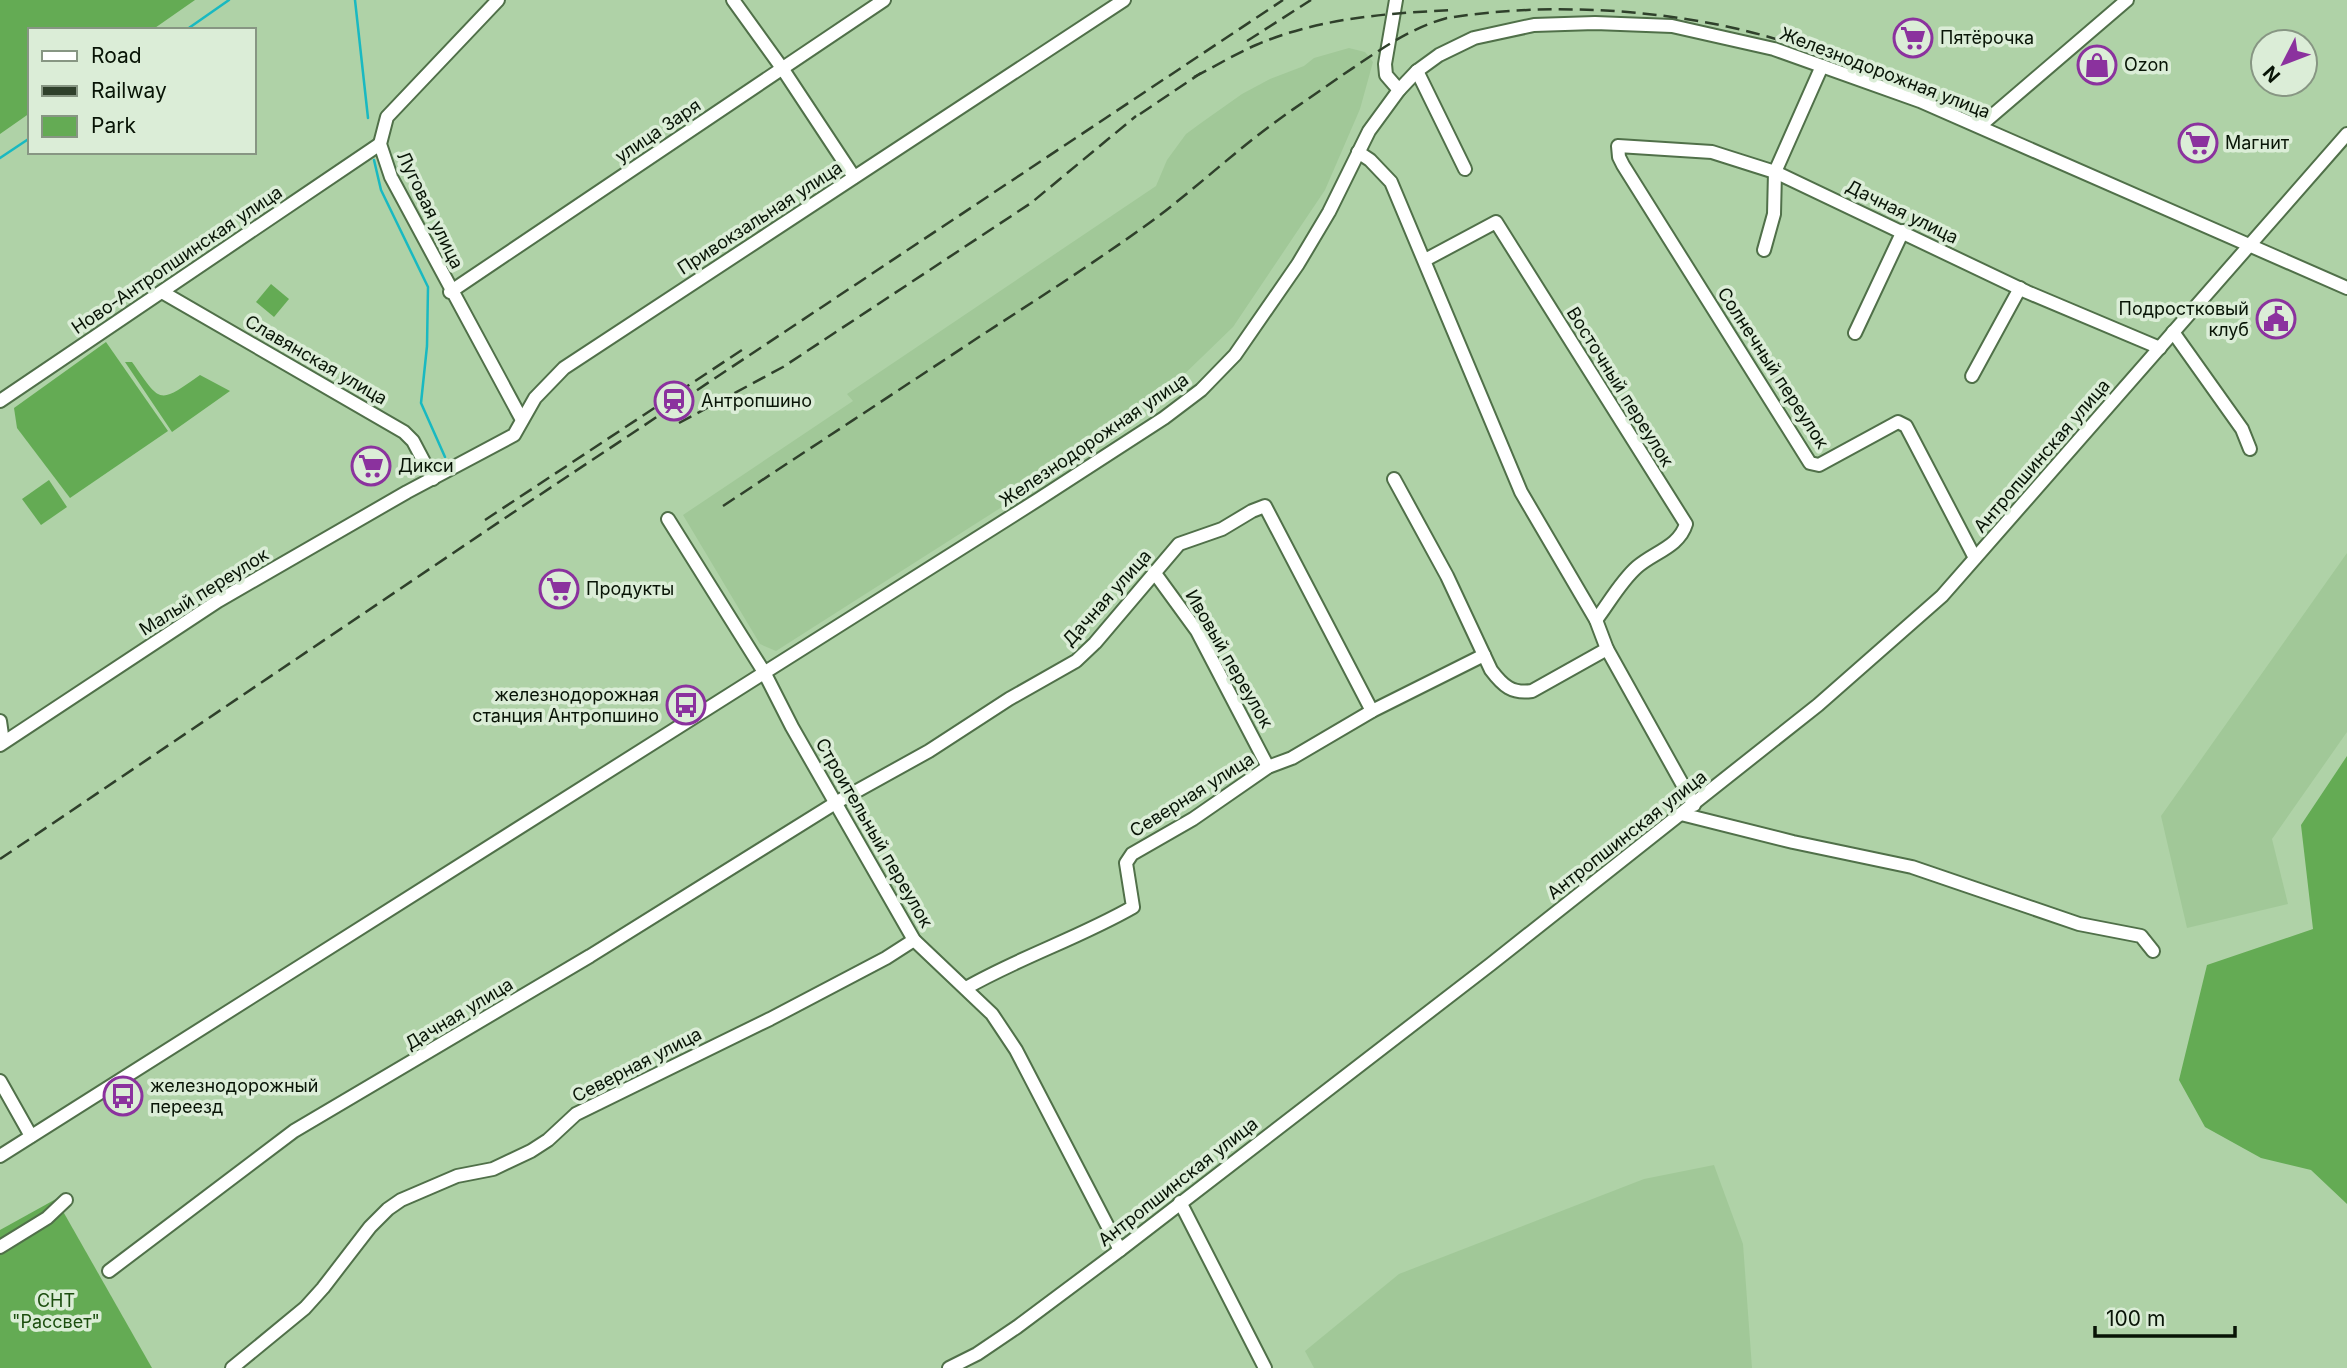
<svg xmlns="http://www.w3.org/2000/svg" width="2347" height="1368" font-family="Inter,sans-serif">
	<rect width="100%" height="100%" fill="#afd2a7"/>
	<!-- built -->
	<g fill="#a1c898">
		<polygon points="1349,48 1365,52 1373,62 1360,109 1325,190 1233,327 1171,387 1033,482 1028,475 1021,480 1027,491 776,651 760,644 683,515 853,401 847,394 1156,186 1167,160 1186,134 1201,123 1242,94 1270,79 1304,66 1314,58"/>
		<polygon points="2347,553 2347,732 2272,839 2288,904 2187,928 2161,816"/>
		<polygon points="1714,1165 1743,1244 1752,1368 1314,1368 1305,1351 1399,1274 1644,1179"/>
	</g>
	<!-- green -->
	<g fill="#64ab54">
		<polygon points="0,0 195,0 152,30 30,30 30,113 0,134"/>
		<polygon points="271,284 289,299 274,317 256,302"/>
		<polygon points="106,342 168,431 70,498 17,428 14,408"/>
		<path d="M125,362H132C161,403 158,405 200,375L230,391L172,432Z"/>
		<polygon points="49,480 67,507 41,525 22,499"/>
		<polygon points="2347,756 2347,1204 2311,1170 2261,1158 2205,1127 2179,1080 2207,965 2313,929 2301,825"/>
		<polygon points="56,1199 152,1368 0,1368 0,1230"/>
	</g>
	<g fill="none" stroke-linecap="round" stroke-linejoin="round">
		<!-- stream -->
		<g stroke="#19b9c1" stroke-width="2.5">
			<polyline points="355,0 368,118"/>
			<polyline points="186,30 229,0"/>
			<polyline points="0,158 30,138"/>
			<polyline points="374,160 381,190 428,287 427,346 421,403 445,457"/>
		</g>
		<defs>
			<g id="minor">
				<polyline points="498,0 387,117 380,144 391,177 522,420"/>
				<polyline points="733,0 782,68 854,177"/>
				<polyline points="1396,0 1385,64 1386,75 1399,90"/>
				<polyline points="1417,71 1465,169"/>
				<polyline points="1980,126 2127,0"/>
				<polyline points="1358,152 1370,160 1391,182 1521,492 1596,620 1607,649 1694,805"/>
				<polyline points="1764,250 1774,214 1775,172 1822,66"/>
				<path d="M1425,260L1496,222L1686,524C1679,547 1654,552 1637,567C1621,581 1609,603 1596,620"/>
				<polyline points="162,292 404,432 413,441 433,479"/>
				<polyline points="450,292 884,0"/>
				<polyline points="2173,332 2242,429 2250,449"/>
				<polyline points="1855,333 1903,231"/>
				<polyline points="1972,376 2020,288"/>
				<polyline points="0,401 380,144"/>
				<path d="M1394,479L1447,576L1491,670C1503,686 1512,694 1532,691L1607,649"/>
				<polyline points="668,519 764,672 792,727 914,940 992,1014 1016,1050 1120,1250"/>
				<polyline points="1975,558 1906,426 1898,422 1819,465 1810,463 1623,165 1619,157 1618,146 1712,152 1775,172 2027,292 2160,348"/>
				<polyline points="1154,572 1197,631 1268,767"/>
				<polyline points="0,721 3,742"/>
				<polyline points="0,745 218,601 407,492 514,435 535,398 564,368 1124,0"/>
				<polyline points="1681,814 1793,842 1912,867 2079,924 2141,936 2153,951"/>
				<path d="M966,988C1020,957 1079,938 1133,907L1126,863L1132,854L1193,819L1268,767L1292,758L1372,711L1484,655"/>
				<polyline points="0,1081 31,1136"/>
				<polyline points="0,1156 1039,499 1164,418 1201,390 1235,355 1298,264 1329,212 1369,131 1399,90 1417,71 1439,55 1474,38 1534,25 1595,23 1672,26 1774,49 1920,101 2347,288"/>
				<polyline points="1180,1202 1265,1368"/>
				<polyline points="0,1247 47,1218 66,1200"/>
				<polyline points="109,1271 294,1131 590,956 837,802 929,751 1009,699 1076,661 1095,643 1179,544 1222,529 1252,511 1265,506 1372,711"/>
				<polyline points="232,1368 305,1308 323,1288 370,1227 388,1209 401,1200 457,1176 493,1169 531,1151 548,1140 576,1114 770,1019 886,958 914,940"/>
				<polyline points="949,1368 977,1354 1017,1327 1120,1250 1491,964 1818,705 1942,596 2347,134"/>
			</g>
		</defs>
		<!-- minor casing -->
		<use href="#minor" stroke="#507049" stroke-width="16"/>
		<!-- minor -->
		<use href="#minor" stroke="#fff" stroke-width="12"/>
		<!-- rail -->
		<g stroke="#2f402b" stroke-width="2.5" stroke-dasharray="14 7" stroke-linecap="butt">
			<polyline points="1247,41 1311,0"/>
			<path d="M1194,77C1214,67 1235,54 1256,45C1318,18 1388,13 1455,10"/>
			<polyline points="1140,114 1201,73"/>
			<polyline points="679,423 783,367 1031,203 1136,116"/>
			<path d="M723,506C809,449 896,392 982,335C1039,298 1097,261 1152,221C1187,195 1219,166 1253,139C1282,116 1314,95 1344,74C1377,52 1409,28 1447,18C1558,0 1694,10 1801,47"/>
			<polyline points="485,520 745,348"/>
			<polyline points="0,859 502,520 1283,0"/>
		</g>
	</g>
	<!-- icons -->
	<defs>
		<symbol id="supermarket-ring" viewBox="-11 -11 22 22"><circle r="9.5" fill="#dbedd7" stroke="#8b329e" stroke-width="1.5"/><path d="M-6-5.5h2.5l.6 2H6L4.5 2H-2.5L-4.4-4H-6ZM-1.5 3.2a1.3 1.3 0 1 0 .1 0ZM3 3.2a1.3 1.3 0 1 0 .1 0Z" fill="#8b329e"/></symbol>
		<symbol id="shop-ring" viewBox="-11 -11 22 22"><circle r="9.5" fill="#dbedd7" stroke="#8b329e" stroke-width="1.5"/><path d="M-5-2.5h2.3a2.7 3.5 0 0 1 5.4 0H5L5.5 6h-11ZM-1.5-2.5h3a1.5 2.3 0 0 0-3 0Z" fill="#8b329e"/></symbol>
		<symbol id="civic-ring" viewBox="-11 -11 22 22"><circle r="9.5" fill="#dbedd7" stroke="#8b329e" stroke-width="1.5"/><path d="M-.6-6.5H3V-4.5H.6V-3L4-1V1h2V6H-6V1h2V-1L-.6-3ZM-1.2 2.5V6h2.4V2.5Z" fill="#8b329e"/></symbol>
		<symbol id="station-ring" viewBox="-11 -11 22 22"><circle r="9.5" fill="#dbedd7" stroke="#8b329e" stroke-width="1.5"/><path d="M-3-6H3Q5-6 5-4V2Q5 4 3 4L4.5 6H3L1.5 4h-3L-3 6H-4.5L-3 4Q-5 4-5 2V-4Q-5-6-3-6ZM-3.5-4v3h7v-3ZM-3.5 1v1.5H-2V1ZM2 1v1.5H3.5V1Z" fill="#8b329e"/></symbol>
		<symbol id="bus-ring" viewBox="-11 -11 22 22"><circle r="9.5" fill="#dbedd7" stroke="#8b329e" stroke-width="1.5"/><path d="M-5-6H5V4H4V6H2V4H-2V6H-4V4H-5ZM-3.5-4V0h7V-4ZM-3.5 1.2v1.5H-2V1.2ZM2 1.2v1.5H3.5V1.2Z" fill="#8b329e"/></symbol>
	</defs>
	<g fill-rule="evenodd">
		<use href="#supermarket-ring" x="1891" y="16" width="44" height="44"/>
		<use href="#shop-ring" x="2075" y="43" width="44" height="44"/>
		<use href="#supermarket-ring" x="2176" y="121" width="44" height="44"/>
		<use href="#civic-ring" x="2254" y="297" width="44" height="44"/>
		<use href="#station-ring" x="652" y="379" width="44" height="44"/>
		<use href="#supermarket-ring" x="349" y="444" width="44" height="44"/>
		<use href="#supermarket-ring" x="537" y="567" width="44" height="44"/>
		<use href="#bus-ring" x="664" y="683" width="44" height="44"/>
		<use href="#bus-ring" x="101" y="1074" width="44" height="44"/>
	</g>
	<g text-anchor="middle" stroke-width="7" stroke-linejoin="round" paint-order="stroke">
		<!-- poi labels -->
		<g font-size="18" fill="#081406" stroke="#dbedd7" text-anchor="start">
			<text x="1940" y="44">Пятёрочка</text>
			<text x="2124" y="71">Ozon</text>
			<text x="2225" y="149">Магнит</text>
			<text x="2249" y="315" text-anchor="end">Подростковый<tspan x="2249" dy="21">клуб</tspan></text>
			<text x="701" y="407">Антропшино</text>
			<text x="398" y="472">Дикси</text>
			<text x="586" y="595">Продукты</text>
			<text x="659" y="701" text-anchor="end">железнодорожная<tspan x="659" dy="21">станция Антропшино</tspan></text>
			<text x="150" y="1092">железнодорожный<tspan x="150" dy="21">переезд</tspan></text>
		</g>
		<!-- street labels -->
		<g font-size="18" fill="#081406" stroke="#dbedd7">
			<text transform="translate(1885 73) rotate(21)" y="6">Железнодорожная улица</text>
			<text transform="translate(658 131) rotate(-34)" y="6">улица Заря</text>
			<text transform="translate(430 210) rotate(64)" y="6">Луговая улица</text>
			<text transform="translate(1902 212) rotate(26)" y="6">Дачная улица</text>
			<text transform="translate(760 218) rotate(-33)" y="6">Привокзальная улица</text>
			<text transform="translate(177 260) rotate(-34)" y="6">Ново-Антропшинская улица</text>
			<text transform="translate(316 360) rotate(30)" y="6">Славянская улица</text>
			<text transform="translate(1773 368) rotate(57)" y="6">Солнечный переулок</text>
			<text transform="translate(1620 387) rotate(58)" y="6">Восточный переулок</text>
			<text transform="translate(1094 440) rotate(-34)" y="6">Железнодорожная улица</text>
			<text transform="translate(2042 456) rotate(-49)" y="6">Антропшинская улица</text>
			<text transform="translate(204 592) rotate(-32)" y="6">Малый переулок</text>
			<text transform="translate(1107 598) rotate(-48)" y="6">Дачная улица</text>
			<text transform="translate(1229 659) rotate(60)" y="6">Ивовый переулок</text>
			<text transform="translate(1192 795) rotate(-32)" y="6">Северная улица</text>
			<text transform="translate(874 833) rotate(60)" y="6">Строительный переулок</text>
			<text transform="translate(1627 835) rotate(-38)" y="6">Антропшинская улица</text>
			<text transform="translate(459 1014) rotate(-31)" y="6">Дачная улица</text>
			<text transform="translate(637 1065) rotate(-27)" y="6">Северная улица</text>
			<text transform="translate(1178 1182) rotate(-38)" y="6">Антропшинская улица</text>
		</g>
		<!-- park labels -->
		<g font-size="18" fill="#1c4e0f" stroke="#dbedd7">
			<text x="56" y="1307">СНТ<tspan x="56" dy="21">"Рассвет"</tspan></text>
		</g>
	</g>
	<!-- legend -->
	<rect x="28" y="28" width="228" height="126" fill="#dbedd7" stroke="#879683" stroke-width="2"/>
	<rect x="42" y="51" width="35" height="10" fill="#ffffff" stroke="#879683" stroke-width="2"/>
	<text x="91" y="63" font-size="21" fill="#081406">Road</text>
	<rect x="42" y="86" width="35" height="10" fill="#2f402b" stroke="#879683" stroke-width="2"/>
	<text x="91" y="98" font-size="21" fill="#081406">Railway</text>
	<rect x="42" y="116" width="35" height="21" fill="#64ab54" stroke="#879683" stroke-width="2"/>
	<text x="91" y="133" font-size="21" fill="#081406">Park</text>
	<!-- north arrow -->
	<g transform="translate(2284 63) rotate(228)"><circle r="33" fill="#dbedd7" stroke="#879683" stroke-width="2"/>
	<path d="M0-5L12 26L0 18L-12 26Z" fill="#8b329e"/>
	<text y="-10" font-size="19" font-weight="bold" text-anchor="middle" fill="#081406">N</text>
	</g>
	<!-- scale -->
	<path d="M2095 1326v10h140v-10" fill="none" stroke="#081406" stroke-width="3.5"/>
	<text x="2106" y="1326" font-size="21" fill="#081406" stroke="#dbedd7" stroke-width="5" paint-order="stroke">100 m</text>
</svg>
